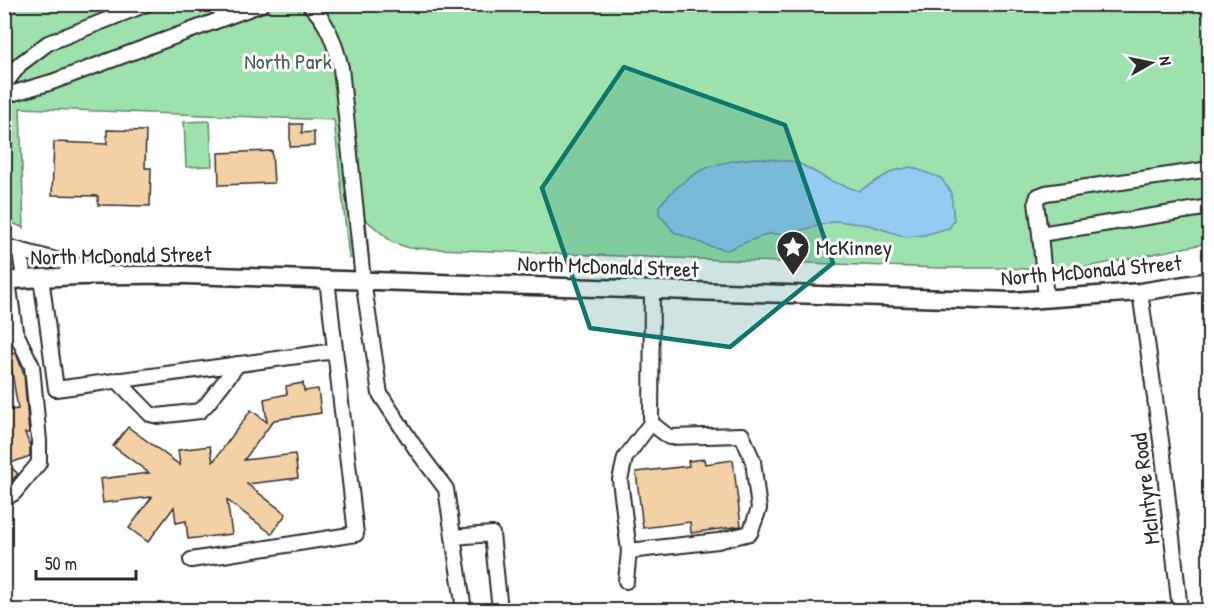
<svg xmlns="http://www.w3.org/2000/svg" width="1214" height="615" font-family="'Patrick Hand',sans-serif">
	<rect width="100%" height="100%" fill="#fff"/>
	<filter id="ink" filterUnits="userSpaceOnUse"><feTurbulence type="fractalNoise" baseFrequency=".0167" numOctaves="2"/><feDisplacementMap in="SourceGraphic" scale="12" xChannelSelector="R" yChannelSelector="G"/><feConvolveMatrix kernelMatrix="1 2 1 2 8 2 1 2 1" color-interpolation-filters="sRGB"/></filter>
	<g filter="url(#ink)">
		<!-- green -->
		<g fill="#9de1ac" stroke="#64866c" stroke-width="1.5">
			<polygon points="4,5 1209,5 1209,243 1066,271 1003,268 938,268 409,248 392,242 366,220 369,258 349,258 334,120 20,108 24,228 5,220"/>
			<polygon points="210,121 212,166 186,167 184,122"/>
		</g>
		<!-- water -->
		<path fill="#93cbf2" stroke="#698ba2" stroke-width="1.5" d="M758,158L797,162L831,181L859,191L893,171L911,167L941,178L951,192L954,221L949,228L924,235L906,237L869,225L836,221L787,234H767L727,250L709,246L674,232L659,214V206C689,171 712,161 758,158Z"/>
		<!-- building -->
		<g fill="#f4d0a5" stroke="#2b2b2b" stroke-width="1.5">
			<polygon points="290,124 302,124 302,133 314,132 314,146 290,147"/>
			<polygon points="107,130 146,131 145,168 151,168 150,206 98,205 98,196 52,195 54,142 107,144"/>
			<polygon points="272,151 274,183 219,185 218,153"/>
			<polygon points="16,353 24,374 29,433 25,433 30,446 30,456 8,464 18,474 4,488 4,411 18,409 9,354"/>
			<polygon points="303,383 304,391 318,389 321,413 274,420 244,460 295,454 298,478 247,484 286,514 272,534 227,500 232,534 188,539 186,521 176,523 174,507 148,542 129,528 152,497 103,503 100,479 149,473 113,446 128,427 180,465 178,450 210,446 213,462 251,410 267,422 264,399 287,394 286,386"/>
			<polygon points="704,459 705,464 733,460 741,526 691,533 690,522 643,528 636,472 689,466 688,461"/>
		</g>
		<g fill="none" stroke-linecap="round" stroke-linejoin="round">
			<defs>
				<g id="minor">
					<path d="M309,4C328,22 335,44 341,68L363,280L380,394L416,449L446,489L464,610"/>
					<polyline points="4,85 20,64 48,43 147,4"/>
					<polyline points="4,91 14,93 52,82 262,4"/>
					<polyline points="1210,169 1046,193 1038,196 1036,202 1040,234 1210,207"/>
					<polyline points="1040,234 1046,299"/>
					<polyline points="4,246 101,272"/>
					<polyline points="20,251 24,279"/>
					<polyline points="41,277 56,389 335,351"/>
					<polyline points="1140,292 1163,455 1180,610"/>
					<polyline points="4,333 15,331 8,281"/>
					<polyline points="117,380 150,414 158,416 200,411 207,404 238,364"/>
					<polyline points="4,499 14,493 39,463 39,441 32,366 15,331"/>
					<polyline points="453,537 492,534 500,610"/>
					<polyline points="629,551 718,541 750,533 759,509 753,461 742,435 669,437 651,423"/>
					<polyline points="191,560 356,534 327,279"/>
					<polyline points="626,581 629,551 620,480 625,458 651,423 652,290"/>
				</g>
				<path id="major" d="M4,281C65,275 125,274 186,275L1013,301L1140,292L1210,281"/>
			</defs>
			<!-- minor casing -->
			<use href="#minor" stroke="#2b2b2b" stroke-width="18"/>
			<!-- major casing -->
			<use href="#major" stroke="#2b2b2b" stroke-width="21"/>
			<!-- minor -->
			<use href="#minor" stroke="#fff" stroke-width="14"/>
			<!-- major -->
			<use href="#major" stroke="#fff" stroke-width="16"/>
		</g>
	</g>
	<!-- marked area -->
	<path fill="#0f766e" fill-opacity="0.2" stroke="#0f766e" stroke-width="4.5" stroke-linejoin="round" d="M624,67L785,125L833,263L730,347L590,328L542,188Z"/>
	<!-- icons -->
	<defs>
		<symbol id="sight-pin" viewBox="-11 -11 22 30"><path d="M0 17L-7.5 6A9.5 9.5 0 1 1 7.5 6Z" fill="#2b2b2b" stroke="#fff"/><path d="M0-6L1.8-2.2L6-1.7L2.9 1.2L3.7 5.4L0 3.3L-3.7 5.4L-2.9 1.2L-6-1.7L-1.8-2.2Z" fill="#fff"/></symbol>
	</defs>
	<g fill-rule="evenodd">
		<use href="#sight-pin" x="774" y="228" width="38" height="52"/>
	</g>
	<g text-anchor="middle" stroke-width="6" stroke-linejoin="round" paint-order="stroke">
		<!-- park labels -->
		<g font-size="22" fill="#4d6252" stroke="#fff">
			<text x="288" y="69">North Park</text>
		</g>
		<!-- poi labels -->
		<g font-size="22" fill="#2b2b2b" stroke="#fff" text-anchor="start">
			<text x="816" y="255">McKinney</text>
		</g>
		<!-- street labels -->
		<g font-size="22" fill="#2b2b2b" stroke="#fff">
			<text transform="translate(121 255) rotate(-1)" y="8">North McDonald Street</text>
			<text transform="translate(608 266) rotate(2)" y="8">North McDonald Street</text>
			<text transform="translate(1091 270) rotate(-5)" y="8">North McDonald Street</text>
			<text transform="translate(1145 489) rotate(-97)" y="8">McIntyre Road</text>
		</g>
	</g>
	<!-- margin -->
	<rect width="1214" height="615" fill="none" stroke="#fff" stroke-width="24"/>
	<rect x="12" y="12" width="1190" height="591" fill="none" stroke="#2b2b2b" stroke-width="2" filter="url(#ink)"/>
	<!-- north arrow -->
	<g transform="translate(1151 63) rotate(81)" stroke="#ffffff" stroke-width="4.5" paint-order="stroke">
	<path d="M0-4.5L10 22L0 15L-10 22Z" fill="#2b2b2b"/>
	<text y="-9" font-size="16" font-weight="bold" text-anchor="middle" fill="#2b2b2b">N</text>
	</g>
	<!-- scale -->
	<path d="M36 570v9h100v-9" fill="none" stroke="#2b2b2b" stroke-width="3"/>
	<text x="45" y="570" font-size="18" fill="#2b2b2b" stroke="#ffffff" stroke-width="4.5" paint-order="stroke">50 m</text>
</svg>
